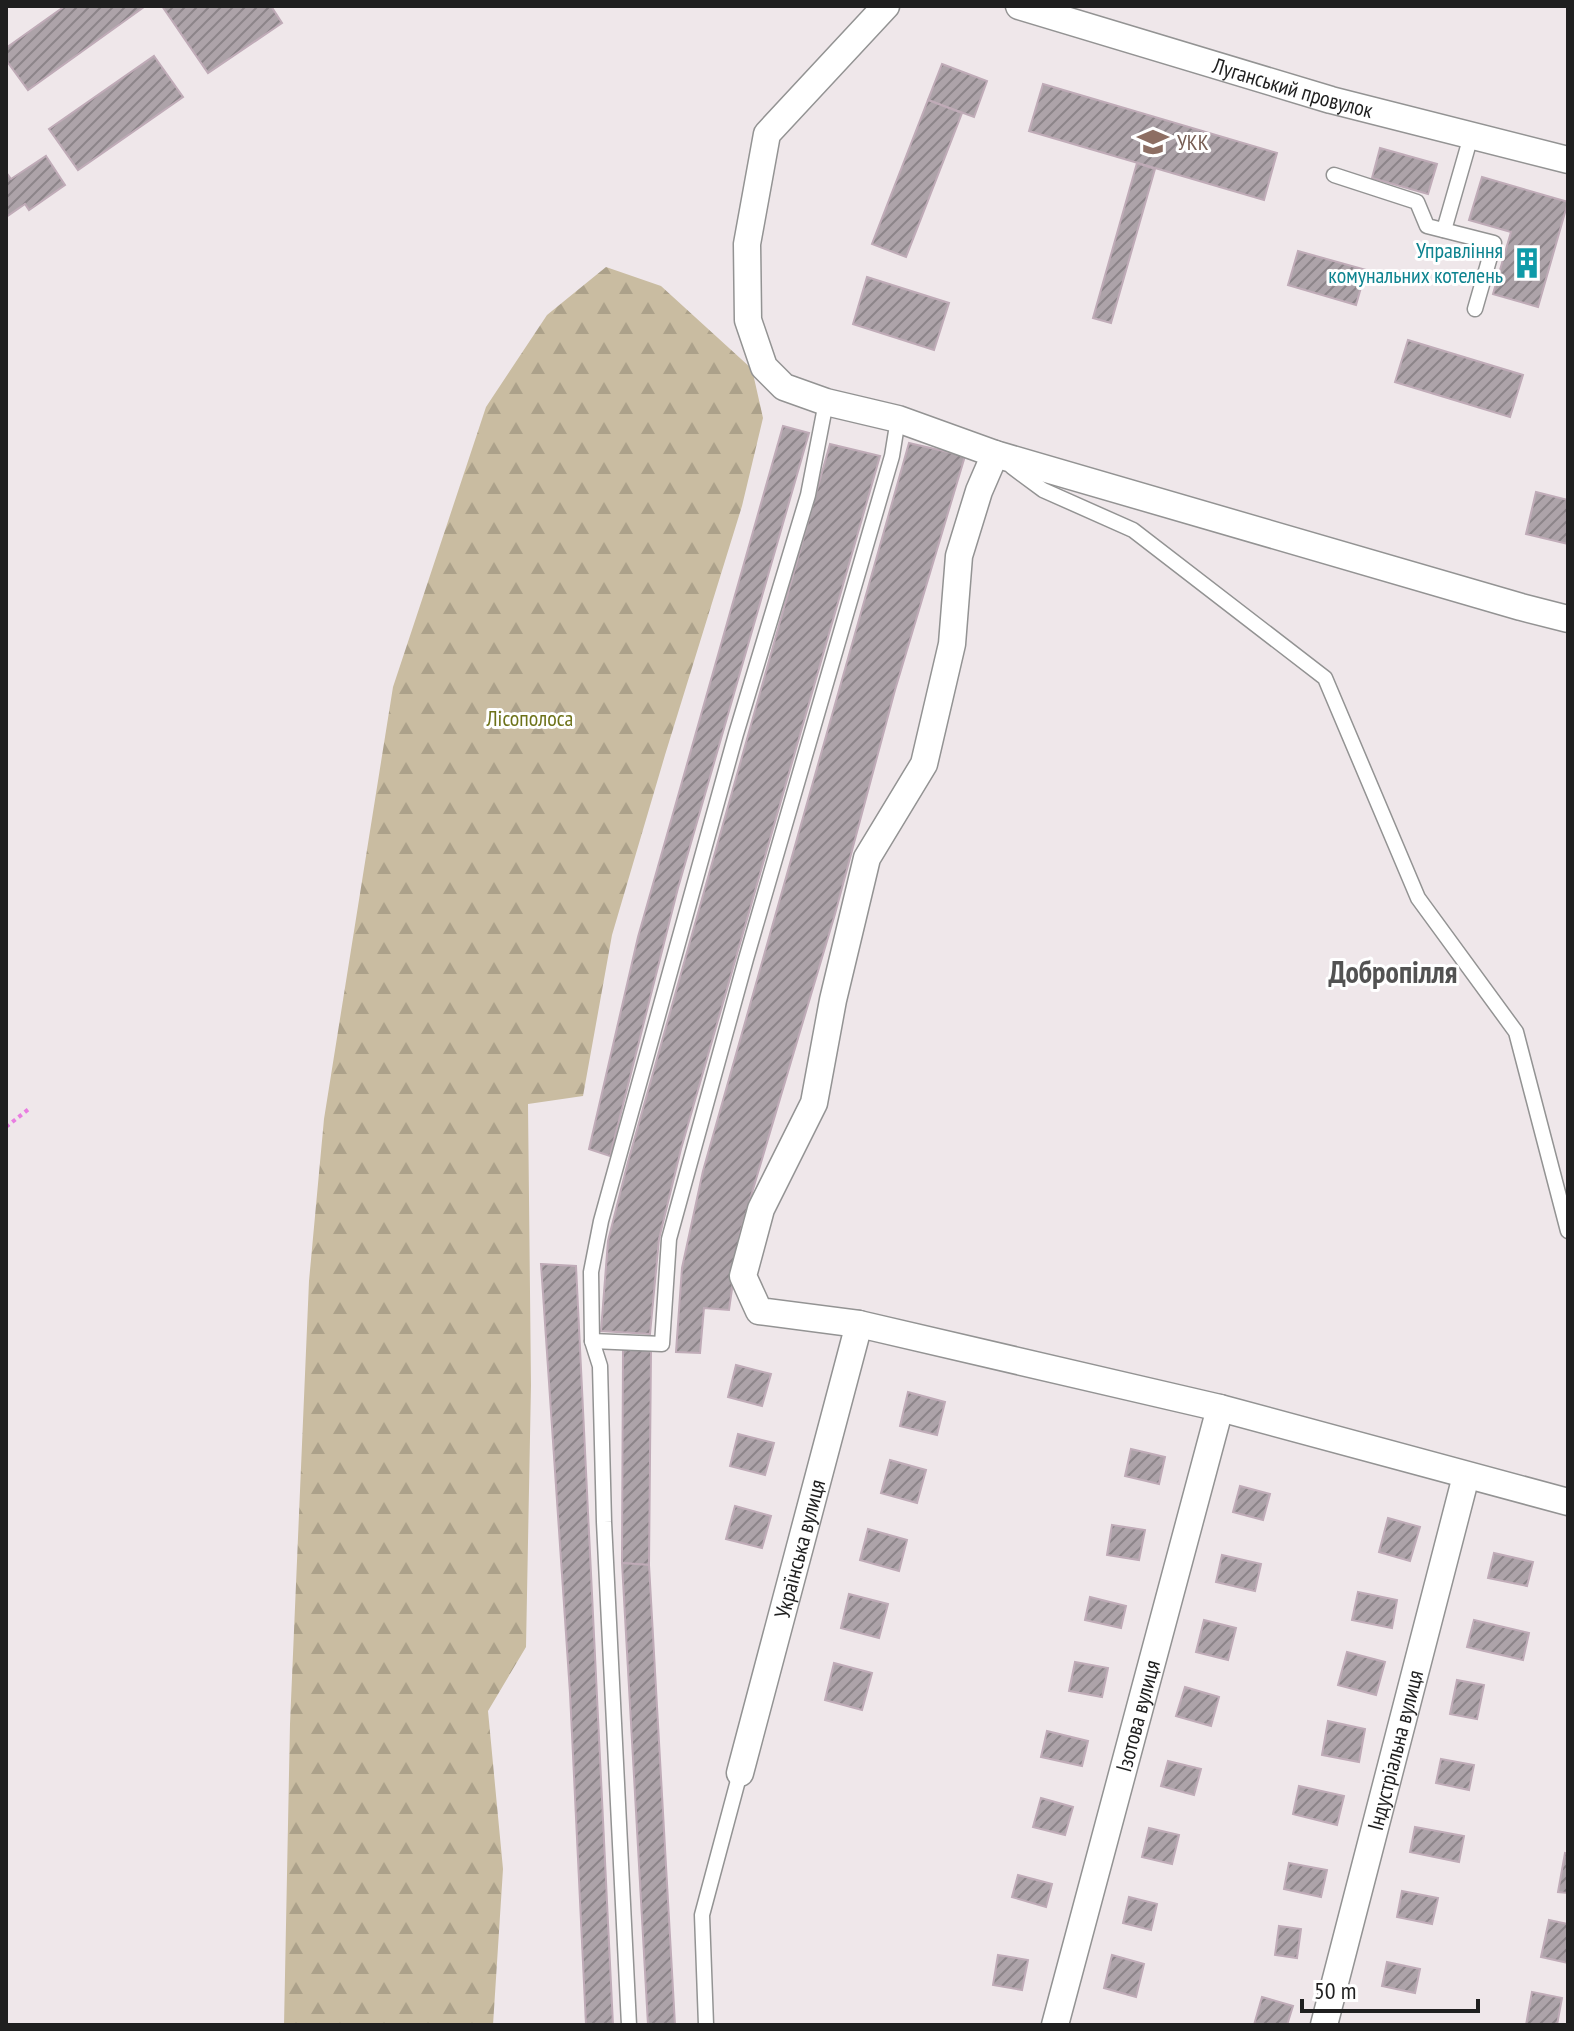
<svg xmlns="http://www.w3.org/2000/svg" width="1574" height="2031" font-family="'PT Sans Narrow',sans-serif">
	<defs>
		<pattern id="forest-firs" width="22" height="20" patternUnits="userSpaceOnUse" patternTransform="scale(2)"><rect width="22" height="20" fill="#c9bca1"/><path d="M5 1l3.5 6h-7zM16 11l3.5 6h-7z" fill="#aca18a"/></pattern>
		<pattern id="building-hatch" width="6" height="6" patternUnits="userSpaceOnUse" patternTransform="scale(2)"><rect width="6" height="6" fill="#ada3a9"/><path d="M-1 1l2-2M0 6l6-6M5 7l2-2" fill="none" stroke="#8c8489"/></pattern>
	</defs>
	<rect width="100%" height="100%" fill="#efe7ea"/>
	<!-- forest -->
	<polygon fill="url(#forest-firs)" points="606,267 661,286 752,369 763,418 742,506 665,755 612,935 583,1096 528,1104 531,1385 526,1647 488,1711 503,1869 493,2025 284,2025 290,1724 309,1281 324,1119 393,687 486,407 547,315"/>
	<!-- building -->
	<g fill="url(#building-hatch)" stroke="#bfabb7" stroke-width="2">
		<polygon points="65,6 144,7 28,90 6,60 6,48"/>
		<polygon points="162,6 271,6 282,23 208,73"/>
		<polygon points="154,56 183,97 78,170 49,129"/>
		<polygon points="942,64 987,81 974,117 928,100"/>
		<polygon points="1043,84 1277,153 1264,200 1029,131"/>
		<polygon points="928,100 962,113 906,257 872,244"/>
		<polygon points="1380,148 1437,164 1428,194 1372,178"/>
		<polygon points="46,156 65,185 29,210 25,204 6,217 6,172 11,179"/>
		<polygon points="1137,163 1155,169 1111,323 1093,318"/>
		<polygon points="1482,177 1568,202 1538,307 1493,294 1511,232 1469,220"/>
		<polygon points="1298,251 1366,270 1356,305 1288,285"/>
		<polygon points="867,277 949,303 934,350 853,324"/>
		<polygon points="1408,340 1523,375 1510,417 1395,382"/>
		<polygon points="783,426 809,433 678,888 610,1156 589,1149 638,937"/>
		<polygon points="909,443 965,456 895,690 835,914 740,1233 729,1310 704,1308 700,1353 676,1352 682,1268 703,1171"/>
		<polygon points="830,444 880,456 681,1149 659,1239 650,1334 601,1331 608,1241 628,1162"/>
		<polygon points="1536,492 1568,500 1568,544 1526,534"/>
		<polygon points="541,1264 576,1266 613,2025 586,2025 570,1693"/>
		<polygon points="623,1350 651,1350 649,1565 622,1563"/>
		<polygon points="736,1365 771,1374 762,1406 728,1397"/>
		<polygon points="908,1392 945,1402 937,1435 900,1426"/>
		<polygon points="738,1434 774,1443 765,1475 730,1466"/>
		<polygon points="1131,1449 1165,1457 1159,1484 1125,1476"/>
		<polygon points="890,1460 926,1470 917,1503 881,1493"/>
		<polygon points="1240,1486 1270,1494 1263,1520 1233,1512"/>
		<polygon points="735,1506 771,1516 762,1548 726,1539"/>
		<polygon points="1388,1518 1420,1527 1410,1561 1379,1552"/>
		<polygon points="1112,1525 1145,1530 1139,1560 1107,1555"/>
		<polygon points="868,1529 907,1540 899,1571 860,1560"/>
		<polygon points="1494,1553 1533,1562 1527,1586 1488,1578"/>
		<polygon points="1222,1555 1261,1564 1255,1591 1216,1582"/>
		<polygon points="622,1563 649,1565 675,2025 648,2025"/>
		<polygon points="1358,1592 1397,1600 1392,1628 1352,1620"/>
		<polygon points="849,1594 888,1604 879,1638 841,1628"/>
		<polygon points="1090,1597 1126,1606 1121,1628 1085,1620"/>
		<polygon points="1204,1620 1236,1628 1228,1660 1196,1652"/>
		<polygon points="1474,1620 1529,1633 1523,1660 1467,1647"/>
		<polygon points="1347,1652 1385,1662 1376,1695 1338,1685"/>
		<polygon points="1075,1662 1108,1668 1102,1697 1069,1691"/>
		<polygon points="834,1663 872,1673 862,1710 825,1700"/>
		<polygon points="1457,1680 1484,1685 1477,1719 1450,1714"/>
		<polygon points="1185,1687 1219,1697 1211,1726 1176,1716"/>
		<polygon points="1328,1721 1365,1729 1359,1762 1322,1755"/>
		<polygon points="1047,1731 1088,1741 1082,1766 1041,1757"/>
		<polygon points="1441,1759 1474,1765 1469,1790 1436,1783"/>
		<polygon points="1168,1761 1201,1769 1194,1795 1161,1786"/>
		<polygon points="1299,1786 1344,1796 1337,1825 1293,1814"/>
		<polygon points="1041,1798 1073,1807 1065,1835 1033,1827"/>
		<polygon points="1415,1827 1464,1836 1459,1862 1410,1852"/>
		<polygon points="1149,1828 1179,1835 1172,1864 1142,1857"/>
		<polygon points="1565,1853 1568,1854 1568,1893 1558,1892"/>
		<polygon points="1289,1863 1327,1870 1321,1897 1284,1889"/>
		<polygon points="1018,1875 1052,1884 1046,1907 1012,1897"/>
		<polygon points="1402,1891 1438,1898 1432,1924 1397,1917"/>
		<polygon points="1129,1897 1157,1904 1151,1930 1123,1923"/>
		<polygon points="1549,1920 1568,1924 1568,1963 1541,1957"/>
		<polygon points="1279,1926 1301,1929 1297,1958 1275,1955"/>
		<polygon points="998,1955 1028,1960 1022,1990 993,1985"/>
		<polygon points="1112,1955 1144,1964 1136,1997 1104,1988"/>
		<polygon points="1387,1962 1420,1969 1415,1993 1382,1986"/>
		<polygon points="1532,1992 1562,1998 1557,2025 1526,2025"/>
		<polygon points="1262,1997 1293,2006 1287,2025 1254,2025"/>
	</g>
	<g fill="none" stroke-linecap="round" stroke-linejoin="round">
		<defs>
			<g id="lane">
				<polyline points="1334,175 1417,202 1427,226 1494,243 1475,309"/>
				<polyline points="1444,230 1471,136"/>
				<polyline points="1012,467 1043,490 1133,530 1325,678 1418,898 1516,1032 1568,1231"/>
				<polyline points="592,1341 662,1344 669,1239 746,959 892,456 898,419"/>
				<polyline points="629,2025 604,1522 600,1366 592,1341 591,1272 601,1221 736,734 808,495 826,402"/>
				<polyline points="706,2025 702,1915 740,1773"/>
			</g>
			<g id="street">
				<polyline points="886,6 767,134 747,244 748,320 764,367 784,387 826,402 898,419 995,454 1521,607 1568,619"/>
				<path id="s1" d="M1019,6L1331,100L1568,160"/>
				<polyline points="995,454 979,491 959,556 952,644 924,764 867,858 833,1000 814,1103 761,1209 743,1276 759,1311 859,1324 1220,1408 1568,1502"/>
				<path id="s2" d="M740,1773L859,1324"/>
				<path id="s3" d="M1055,2025L1220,1408"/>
				<path id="s4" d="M1324,2025L1466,1476"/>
			</g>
		</defs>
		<!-- lane casing -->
		<use href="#lane" stroke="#939393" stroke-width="17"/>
		<!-- street casing -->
		<use href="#street" stroke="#939393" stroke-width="29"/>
		<!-- path -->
		<polyline stroke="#e97ee1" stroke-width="4" stroke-dasharray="4 4" stroke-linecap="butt" points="6,1127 30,1108"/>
		<!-- lane -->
		<use href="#lane" stroke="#fff" stroke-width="14"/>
		<!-- street -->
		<use href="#street" stroke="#fff" stroke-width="26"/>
	</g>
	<!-- icons -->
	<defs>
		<symbol id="university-bare" viewBox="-9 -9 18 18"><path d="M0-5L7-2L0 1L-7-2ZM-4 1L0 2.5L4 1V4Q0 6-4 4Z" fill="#8d6e63" stroke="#fff" stroke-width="2.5" paint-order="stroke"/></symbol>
		<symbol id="building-bare" viewBox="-9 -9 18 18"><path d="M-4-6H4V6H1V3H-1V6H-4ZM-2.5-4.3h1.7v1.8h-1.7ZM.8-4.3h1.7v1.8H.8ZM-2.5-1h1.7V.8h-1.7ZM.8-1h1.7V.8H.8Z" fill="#0f9aa8" stroke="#fff" stroke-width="2.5" paint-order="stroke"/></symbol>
	</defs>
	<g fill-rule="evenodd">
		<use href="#university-bare" x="1131" y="120" width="44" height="44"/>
		<use href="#building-bare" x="1505" y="241" width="44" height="44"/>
	</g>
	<g text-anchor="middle" stroke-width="6" stroke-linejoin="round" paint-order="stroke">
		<!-- street labels -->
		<g font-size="22" fill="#1f1f1f" stroke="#fff">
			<text dy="8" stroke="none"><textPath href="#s1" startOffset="286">Луганський провулок</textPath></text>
			<text dy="8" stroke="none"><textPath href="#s2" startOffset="232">Українська вулиця</textPath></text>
			<text dy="8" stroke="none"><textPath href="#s3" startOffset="320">Ізотова вулиця</textPath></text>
			<text dy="8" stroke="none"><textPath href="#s4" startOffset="284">Індустріальна вулиця</textPath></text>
		</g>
		<!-- education labels -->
		<g font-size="22" fill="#785e54" stroke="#fff" text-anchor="start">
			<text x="1177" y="150">УКК</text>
		</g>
		<!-- culture labels -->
		<g font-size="22" fill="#0d838f" stroke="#fff" text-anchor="end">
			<text x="1503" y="258">Управління<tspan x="1503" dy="25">комунальних котелень</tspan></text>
		</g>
		<!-- park labels -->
		<g font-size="22" fill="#6d7219" stroke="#fff">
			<text x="530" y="726">Лісополоса</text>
		</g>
		<!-- district labels -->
		<g font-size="30" font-weight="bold" fill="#525252" stroke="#fff">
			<text x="1393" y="983">Добропілля</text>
		</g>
	</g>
	<!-- border -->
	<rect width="1574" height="2031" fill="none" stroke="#1f1f1f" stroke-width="16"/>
	<!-- scale -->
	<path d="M1302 1999v12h176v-12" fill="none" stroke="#1f1f1f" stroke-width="4"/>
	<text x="1314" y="1999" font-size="24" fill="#1f1f1f" stroke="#ffffff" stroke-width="6" paint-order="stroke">50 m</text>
</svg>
